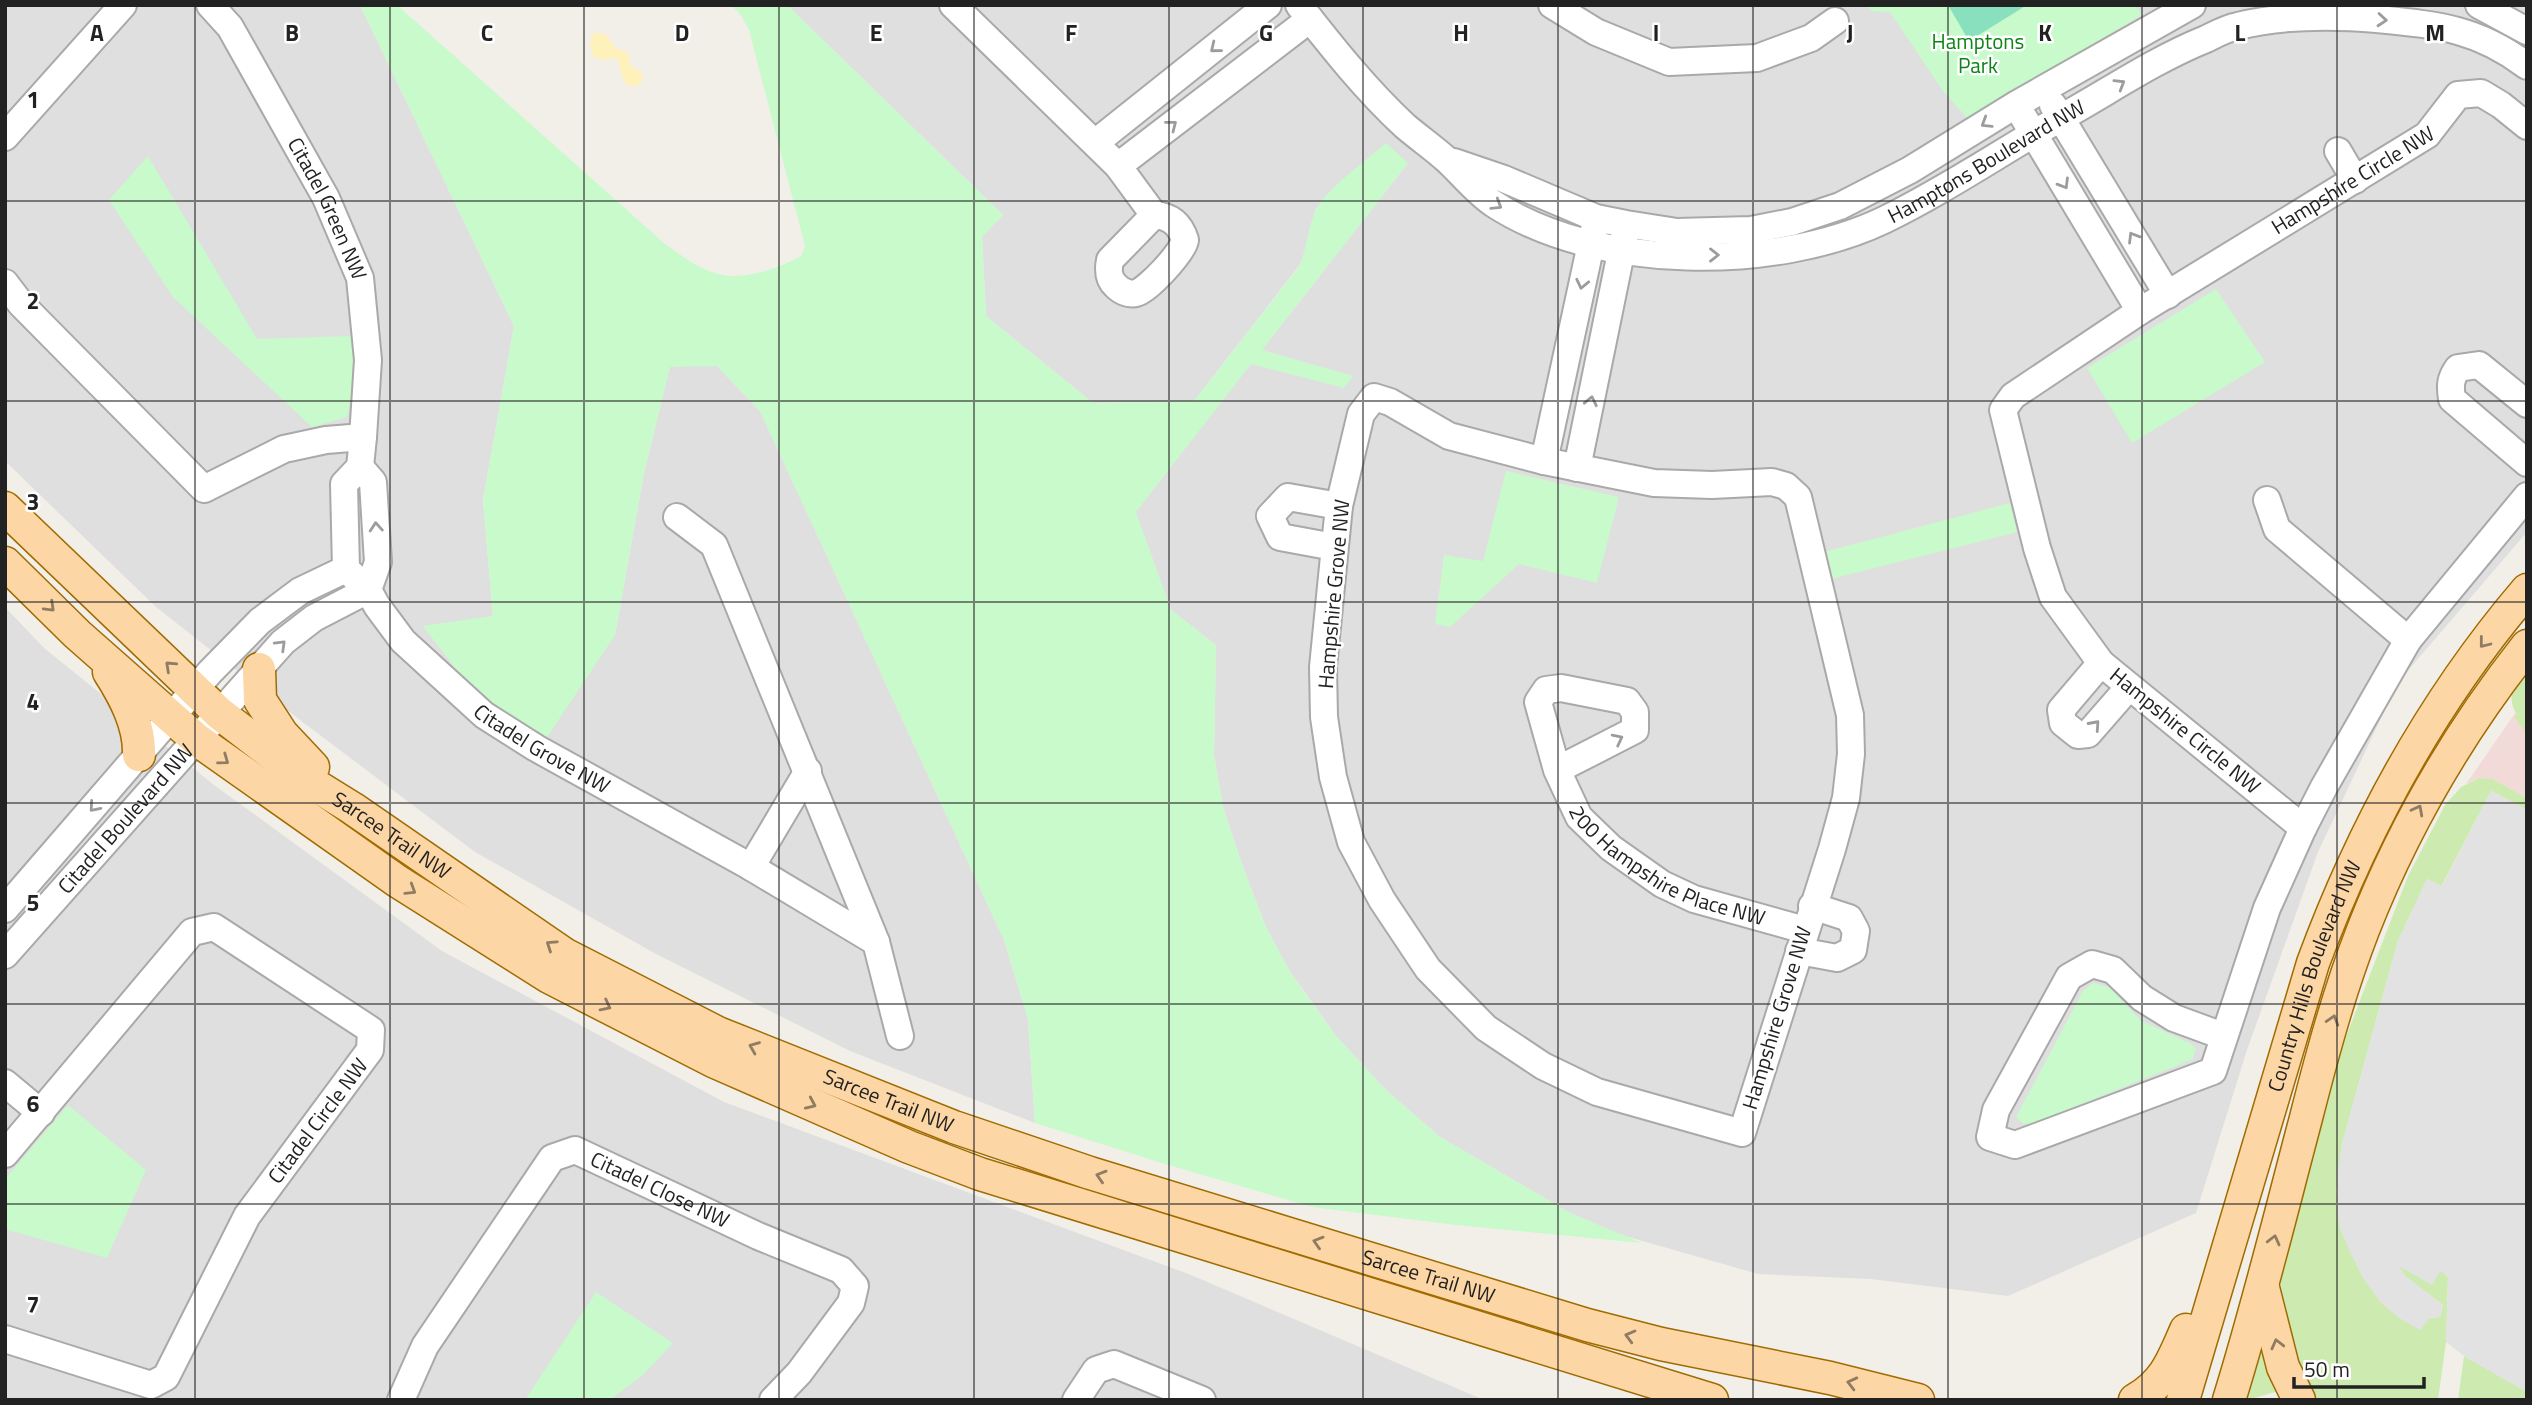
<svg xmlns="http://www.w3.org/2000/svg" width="2532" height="1405" font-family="'Titillium Web',sans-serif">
	<rect width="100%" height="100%" fill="#f2efe9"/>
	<!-- residential -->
	<g fill="#e0dfdf">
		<polygon points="5,5 360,5 514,326 483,500 493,617 424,626 592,667 615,635 644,473 670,366 717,366 760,411 1004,940 1028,1019 1035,1123 850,1051 656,954 475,852 304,723 156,607 5,461"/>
		<polygon points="787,5 2527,5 2527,532 2398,682 2318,852 2247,1050 2196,1213 2008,1296 1871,1279 1758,1274 1618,1234 1570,1213 1440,1137 1387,1091 1336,1036 1289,970 1265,925 1240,859 1223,807 1214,755 1216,645 1171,610 1135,512 1408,163 1316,208 1305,252 1299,266 1194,401 1093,403 986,316 982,236 1003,215"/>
		<polygon points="5,607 44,648 214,785 442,951 724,1102 1191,1275 1484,1400 5,1400"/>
	</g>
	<!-- commercial -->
	<polygon fill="#f2dad9" points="2527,696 2527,798 2493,779 2479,778 2466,784"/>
	<!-- grass -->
	<g fill="#cdebb0">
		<path d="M2527,661V734L2514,717L2517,715C2504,694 2517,681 2527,661Z"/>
		<polygon points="2479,778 2493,779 2527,798 2527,810 2491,791 2441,887 2427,879 2398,941 2342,1144 2336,1193 2430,1318 2440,1317 2443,1305 2405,1276 2398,1265 2443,1272 2448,1277 2446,1342 2438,1400 2309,1400 2279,1306 2283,1254 2322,1099 2408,876 2445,805 2461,787"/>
		<polygon points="2264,1351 2277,1388 2275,1392 2251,1399 2246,1398 2257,1352"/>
		<polygon points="2464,1356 2527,1392 2527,1400 2458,1400"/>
	</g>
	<!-- sand -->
	<polygon fill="#fff1ba" points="593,33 605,34 617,49 628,52 630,65 641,72 643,78 640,84 632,87 624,82 617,58 600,60 593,56 590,45"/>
	<!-- park -->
	<g fill="#c8facc">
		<path d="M360,5H397L665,244C680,254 694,266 712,272C739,283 777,269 801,256L805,246L749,30L741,15L731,5H787L1003,215L982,237L986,316L1093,403L1194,401L1299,267C1307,250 1309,220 1317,208C1327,189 1369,158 1386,143L1408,163L1262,350L1353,376L1344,388L1251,364L1136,512L1171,610L1216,645L1214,755L1223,807L1240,859L1265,925L1289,970L1306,995L1336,1036L1387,1091L1440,1137L1570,1213L1642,1243L1456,1225L1312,1207L1165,1164L1035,1123L1028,1019L1004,940L760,411L717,366L670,367L644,473L615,635L546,739L495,705L455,668L423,626L493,616L483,500L514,326Z"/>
		<polygon points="1868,5 2135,5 2142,15 1967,118 1943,91 1890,12 1871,11"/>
		<polygon points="148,156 257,339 355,336 354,383 347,417 312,427 173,297 109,200"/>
		<polygon points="2216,289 2265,362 2132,443 2087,368"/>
		<polygon points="1506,471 1619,497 1597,583 1519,564 1450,627 1435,624 1444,555 1483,561"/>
		<polygon points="2010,503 2017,532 1831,579 1824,552"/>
		<polygon points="2092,983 2109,987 2140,1020 2191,1044 2196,1048 2193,1059 2032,1124 2022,1123 2016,1117 2083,991"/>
		<polygon points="68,1105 146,1170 107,1258 5,1229 5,1179"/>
		<polygon points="596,1292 673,1343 644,1374 610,1400 525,1400"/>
	</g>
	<!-- pitch -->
	<polygon fill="#88e0be" points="1948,5 2027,5 1969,41"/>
	<!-- parking -->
	<polygon fill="#e2e2e2" points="2491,791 2527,810 2527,1392 2464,1356 2446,1342 2448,1277 2443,1272 2440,1272 2432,1285 2399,1266 2405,1276 2443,1305 2440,1317 2430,1318 2420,1330 2399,1318 2380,1302 2363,1278 2351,1254 2340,1229 2337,1211 2337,1175 2342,1144 2398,941 2427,879 2442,886"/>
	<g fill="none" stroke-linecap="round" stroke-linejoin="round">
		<defs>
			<g id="minor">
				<path id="s1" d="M210,5L230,27L326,198L360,278L368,360L363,437L360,467L344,484L346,569L368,590L377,606L403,641L484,715L536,748L751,867L876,942"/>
				<path d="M953,5L1118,166L1154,215C1170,216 1180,224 1185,240C1183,252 1148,290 1136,293C1129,295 1121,291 1116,286C1108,279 1108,270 1110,260L1154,215"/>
				<path id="s2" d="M1299,5C1332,47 1366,90 1405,126C1419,138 1435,149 1448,161C1463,175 1477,193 1494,204C1597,271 1775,272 1884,220C1944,191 2001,152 2059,119C2108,92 2154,60 2206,39C2216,34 2227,28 2238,26C2283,15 2331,15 2377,19C2437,25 2477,28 2527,66"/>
				<polyline points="1552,5 1596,32 1669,62 1757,58 1811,38 1835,21"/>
				<polyline points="2479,5 2527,31"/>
				<polyline points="2053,105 2168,295"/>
				<polyline points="2024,118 2140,311"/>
				<polyline points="5,137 123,5"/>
				<polyline points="1095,143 1268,5"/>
				<polyline points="2338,151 2355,180"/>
				<polyline points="1454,162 1504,179 1596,218 1626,224 1677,232 1751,230 1792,222 1840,206 1910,170 2017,104 2192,5"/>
				<polyline points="1118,166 1310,19"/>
				<polyline points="5,283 21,304 204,489 284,449 326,440 363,437"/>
				<polygon points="1374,397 1390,402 1449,436 1544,461 1654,483 1712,485 1772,482 1786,486 1798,497 1850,715 1851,754 1846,798 1832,849 1742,1133 1597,1092 1543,1066 1486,1028 1428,969 1382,900 1351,842 1333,777 1324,717 1323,667 1339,506 1361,414"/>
				<path d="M2527,404L2479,365L2458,368C2450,379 2450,386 2452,399L2527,463"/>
				<polyline points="1544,461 1594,230"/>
				<polyline points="1577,468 1625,233"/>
				<polyline points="2267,500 2277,529 2408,640"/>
				<polyline points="677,517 714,545 876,942 900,1036"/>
				<polyline points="1334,547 1280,537 1270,516 1288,497 1339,506"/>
				<polyline points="2101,663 2061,710 2063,723 2078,735 2088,734 2129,687"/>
				<path id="s3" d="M1557,770L1635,730V712L1627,701L1561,688L1546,690L1538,702L1557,770L1579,817L1611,848L1662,884L1694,899L1805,930"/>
				<path id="s4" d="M2303,828L2101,663L2053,597L2037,548L2003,410L2013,396L2140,311L2427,135L2458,95L2481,93L2501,105L2527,126"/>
				<polyline points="751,867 808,771"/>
				<polyline points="5,909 210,672 260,621 300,591 346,569"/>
				<polyline points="1799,951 1837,958 1853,950 1856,931 1849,918 1812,906"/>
				<path id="s5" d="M5,955L283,642L314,618L368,590L378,562L373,482L360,467"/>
				<polyline points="2223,1036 2174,1018 2142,998 2113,970 2092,964 2069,977 1996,1110 1990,1137 2015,1145 2213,1071 2267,908 2303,828 2324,787 2408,640 2527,496"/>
				<polyline points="5,1083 41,1113"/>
				<polyline points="5,1154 192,932 214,927 371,1030 370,1050 247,1216 166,1377 151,1385 5,1339"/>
				<path id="s6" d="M401,1400L425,1346L552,1158L575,1150L758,1236L841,1270L855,1286L851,1303L799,1373L773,1400"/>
				<polyline points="1076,1400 1096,1370 1114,1364 1202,1400"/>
			</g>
			<g id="major">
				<path id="s7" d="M5,508L219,713L302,777L352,808L564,954L718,1033L954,1127L1090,1173L1289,1234L1587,1325L1661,1344L1830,1378L1918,1400"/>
				<polyline points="5,563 77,634 196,739 397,881 549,977 713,1061 909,1147 980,1174 1712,1400"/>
				<polyline points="259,669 260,700 282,734 313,767"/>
				<path d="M109,672C125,697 140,725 139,755"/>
				<polyline points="2263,1288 2283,1367 2299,1400"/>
				<path d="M2135,1400C2165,1383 2173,1360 2186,1330"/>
				<path id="s8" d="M2183,1400L2313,963C2363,828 2433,700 2527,590"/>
				<path d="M2229,1400C2258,1307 2281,1212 2306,1118C2322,1055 2339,992 2363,930C2403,828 2459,732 2527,646"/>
			</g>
		</defs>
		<!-- minor casing -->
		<use href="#minor" stroke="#a9a9a9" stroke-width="30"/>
		<!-- major casing -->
		<use href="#major" stroke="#a06b00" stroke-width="35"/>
		<!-- minor -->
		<use href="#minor" stroke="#fff" stroke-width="26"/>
		<!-- major -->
		<use href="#major" stroke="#fcd6a4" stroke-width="32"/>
	</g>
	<!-- one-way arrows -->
	<defs><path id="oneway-chevron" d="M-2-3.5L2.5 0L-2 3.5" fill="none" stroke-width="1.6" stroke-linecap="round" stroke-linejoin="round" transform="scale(1.75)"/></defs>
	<g stroke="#9c9c9c">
		<use href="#oneway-chevron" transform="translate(2382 20) rotate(5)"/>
		<use href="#oneway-chevron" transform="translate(1215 48) rotate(141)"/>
		<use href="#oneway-chevron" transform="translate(2120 84) rotate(-31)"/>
		<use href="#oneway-chevron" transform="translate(1986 123) rotate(148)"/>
		<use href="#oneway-chevron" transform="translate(1172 125) rotate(-38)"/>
		<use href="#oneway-chevron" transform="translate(2064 184) rotate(59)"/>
		<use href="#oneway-chevron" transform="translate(1497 205) rotate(32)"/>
		<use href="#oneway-chevron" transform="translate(2133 237) rotate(-121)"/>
		<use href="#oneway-chevron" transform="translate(1714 255)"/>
		<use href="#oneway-chevron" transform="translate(1582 284) rotate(102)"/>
		<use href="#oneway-chevron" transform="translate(1591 401) rotate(-78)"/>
		<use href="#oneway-chevron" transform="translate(376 527) rotate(-94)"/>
		<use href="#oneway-chevron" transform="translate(281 645) rotate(-44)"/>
		<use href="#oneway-chevron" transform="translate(2095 725) rotate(-48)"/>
		<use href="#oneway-chevron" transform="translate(1618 739) rotate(-27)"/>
		<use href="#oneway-chevron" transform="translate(94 807) rotate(131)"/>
	</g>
	<g stroke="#8f7c63">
		<use href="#oneway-chevron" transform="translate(50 607) rotate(44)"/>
		<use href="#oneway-chevron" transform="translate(2484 643) rotate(128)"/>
		<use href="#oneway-chevron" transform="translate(170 666) rotate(-137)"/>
		<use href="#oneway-chevron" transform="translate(224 760) rotate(36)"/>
		<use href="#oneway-chevron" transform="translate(2418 810) rotate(-62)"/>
		<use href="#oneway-chevron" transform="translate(411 890) rotate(32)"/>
		<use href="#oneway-chevron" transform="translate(551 945) rotate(-146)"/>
		<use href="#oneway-chevron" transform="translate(606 1006) rotate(27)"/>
		<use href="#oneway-chevron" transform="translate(2333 1020) rotate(-73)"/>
		<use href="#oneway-chevron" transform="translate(754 1047) rotate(-158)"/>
		<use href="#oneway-chevron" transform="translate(811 1104) rotate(24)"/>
		<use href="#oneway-chevron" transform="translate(1101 1176) rotate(-163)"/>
		<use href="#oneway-chevron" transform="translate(2274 1240) rotate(-76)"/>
		<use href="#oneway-chevron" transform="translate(1318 1242) rotate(-163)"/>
		<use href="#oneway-chevron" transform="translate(1630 1336) rotate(-165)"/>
		<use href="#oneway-chevron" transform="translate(2277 1344) rotate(-104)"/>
		<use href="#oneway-chevron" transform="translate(1852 1383) rotate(-166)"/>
	</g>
	<!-- grid -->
	<path fill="none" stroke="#222" stroke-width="2" stroke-opacity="0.55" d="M195,5V1400M390,5V1400M584,5V1400M779,5V1400M974,5V1400M1169,5V1400M1363,5V1400M1558,5V1400M1753,5V1400M1948,5V1400M2142,5V1400M2337,5V1400M5,201H2527M5,401H2527M5,602H2527M5,803H2527M5,1004H2527M5,1204H2527"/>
	<g text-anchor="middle" stroke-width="5" stroke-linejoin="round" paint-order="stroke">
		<!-- park labels -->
		<g font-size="21" fill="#0c8416" stroke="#fff">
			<text x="1978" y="49">Hamptons<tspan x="1978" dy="24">Park</tspan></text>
		</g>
		<!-- street labels -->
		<g font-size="21" fill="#222" stroke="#fff">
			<text dy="7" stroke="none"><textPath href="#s2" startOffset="802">Hamptons Boulevard NW</textPath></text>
			<text dy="7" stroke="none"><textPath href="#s4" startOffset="956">Hampshire Circle NW</textPath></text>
			<text dy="7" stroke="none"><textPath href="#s1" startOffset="236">Citadel Green NW</textPath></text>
			<text transform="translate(1334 594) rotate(-85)" y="7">Hampshire Grove NW</text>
			<text transform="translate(2185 731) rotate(39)" y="7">Hampshire Circle NW</text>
			<text dy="7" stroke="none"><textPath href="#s1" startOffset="880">Citadel Grove NW</textPath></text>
			<text dy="7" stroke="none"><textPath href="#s5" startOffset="182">Citadel Boulevard NW</textPath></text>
			<text dy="7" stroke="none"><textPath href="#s7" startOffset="508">Sarcee Trail NW</textPath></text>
			<text dy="7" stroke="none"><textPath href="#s3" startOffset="441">200 Hampshire Place NW</textPath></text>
			<text dy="7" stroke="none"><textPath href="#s8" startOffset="444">Country Hills Boulevard NW</textPath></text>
			<text transform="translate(1777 1018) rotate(-73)" y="7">Hampshire Grove NW</text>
			<text dy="7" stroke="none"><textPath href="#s7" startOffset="1074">Sarcee Trail NW</textPath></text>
			<text transform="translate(318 1121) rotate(-53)" y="7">Citadel Circle NW</text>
			<text dy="7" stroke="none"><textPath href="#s6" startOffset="404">Citadel Close NW</textPath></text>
			<text dy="7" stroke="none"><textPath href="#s7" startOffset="1642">Sarcee Trail NW</textPath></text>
		</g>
	</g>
	<g font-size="23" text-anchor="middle" font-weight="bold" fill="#222" stroke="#fff" stroke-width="5" stroke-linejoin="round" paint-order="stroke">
		<text x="97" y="41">A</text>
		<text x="292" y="41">B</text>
		<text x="487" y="41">C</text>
		<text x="682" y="41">D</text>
		<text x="876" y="41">E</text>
		<text x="1071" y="41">F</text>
		<text x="1266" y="41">G</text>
		<text x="1461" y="41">H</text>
		<text x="1656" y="41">I</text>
		<text x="1850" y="41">J</text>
		<text x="2045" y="41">K</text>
		<text x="2240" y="41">L</text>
		<text x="2435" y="41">M</text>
		<text x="33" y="108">1</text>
		<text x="33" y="309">2</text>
		<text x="33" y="510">3</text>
		<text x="33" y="710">4</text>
		<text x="33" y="911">5</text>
		<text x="33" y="1112">6</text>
		<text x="33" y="1313">7</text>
	</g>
	<!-- border -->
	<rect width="2532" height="1405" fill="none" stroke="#222222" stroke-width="14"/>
	<!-- scale -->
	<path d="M2294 1377v10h130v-10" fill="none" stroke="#222222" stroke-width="3.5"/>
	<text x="2304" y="1377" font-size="21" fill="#222222" stroke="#ffffff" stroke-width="5" paint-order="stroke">50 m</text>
</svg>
